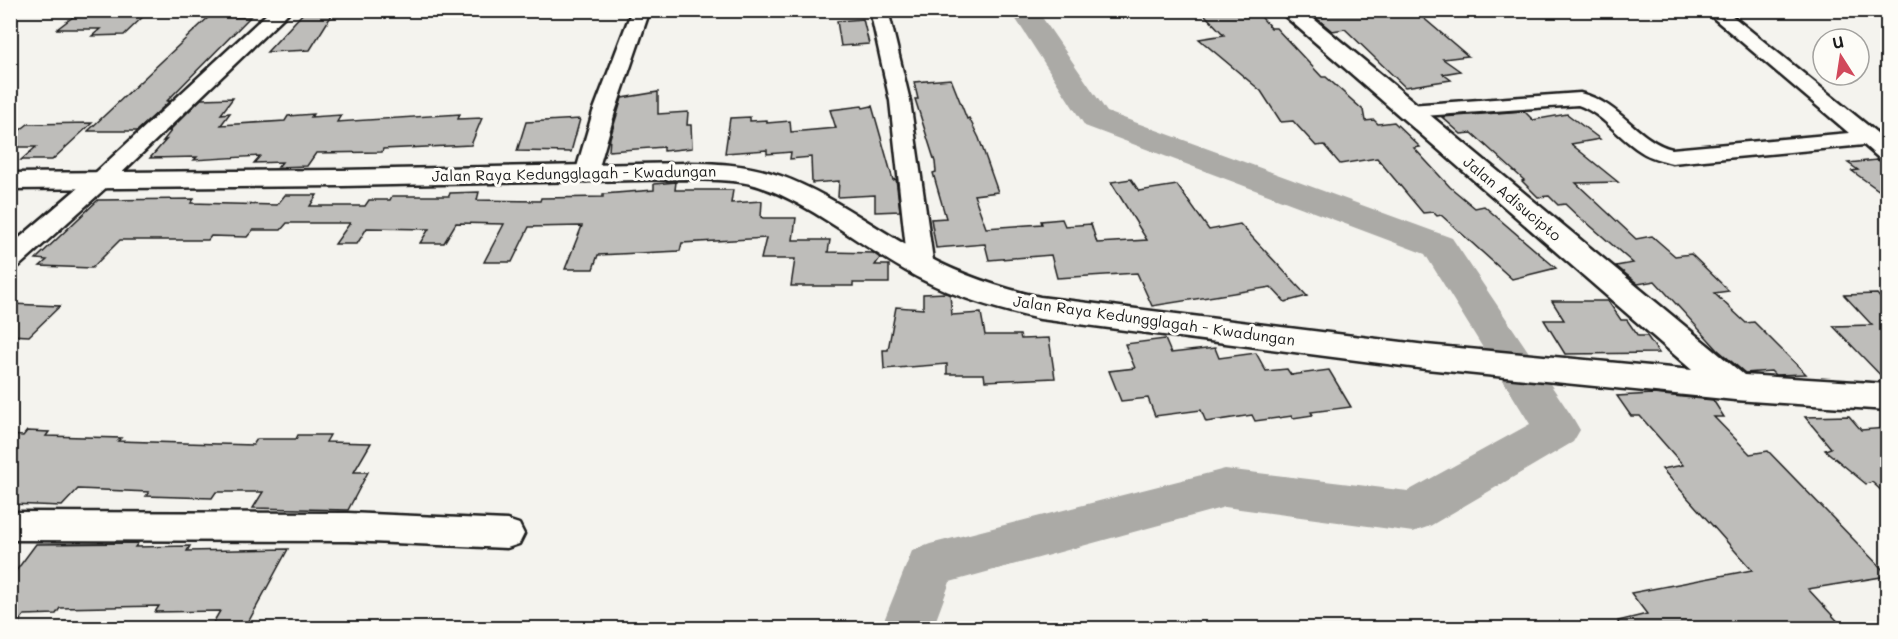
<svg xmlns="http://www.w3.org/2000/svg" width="1898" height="639" font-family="Mali,sans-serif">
	<rect width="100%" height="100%" fill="#f4f3ee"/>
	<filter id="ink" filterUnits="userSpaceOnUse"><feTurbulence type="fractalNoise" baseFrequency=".0167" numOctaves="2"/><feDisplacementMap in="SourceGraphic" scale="12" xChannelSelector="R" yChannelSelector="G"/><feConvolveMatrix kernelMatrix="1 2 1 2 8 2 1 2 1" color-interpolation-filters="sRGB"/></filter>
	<g filter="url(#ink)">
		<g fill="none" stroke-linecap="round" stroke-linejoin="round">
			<!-- river -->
			<polygon fill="#abaaa6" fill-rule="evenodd" points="1010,10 1037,10 1107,112 1452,238 1573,418 1580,430 1573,442 1430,526 1413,532 1225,507 950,582 933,628 881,628 912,551 930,544 1225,469 1408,491 1530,424 1425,254 1085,126"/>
		</g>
		<!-- building -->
		<g fill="#bebdba" stroke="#1c1c1c" stroke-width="1.5">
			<polygon points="82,10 150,10 124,35 92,36 100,29 57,29"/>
			<polygon points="306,10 335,10 310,50 267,52"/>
			<polygon points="1220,10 1255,10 1271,28 1276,28 1322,77 1326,77 1363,110 1365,121 1374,120 1378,124 1394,122 1420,147 1414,148 1450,187 1475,208 1484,206 1556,268 1512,279 1441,215 1437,216 1433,212 1423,213 1377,158 1340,164 1324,145 1316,146 1293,121 1281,122 1261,91 1199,39 1224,35 1203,13"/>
			<polygon points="1307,10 1414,10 1468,56 1443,59 1460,71 1443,74 1451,80 1405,87 1345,29 1332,31"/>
			<polygon points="242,11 236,17 250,17 167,101 170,101 137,131 88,131 214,12"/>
			<polygon points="863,19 869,44 841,46 837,21"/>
			<polygon points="951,79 967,119 969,118 979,138 998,192 974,195 986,228 1042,224 1041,221 1062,219 1065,226 1091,224 1097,243 1147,240 1111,182 1131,179 1139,191 1177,185 1209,230 1240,224 1307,296 1285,302 1271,287 1152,306 1137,273 1057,278 1051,255 989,260 985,244 936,248 931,219 946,218 933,173 936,172 935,162 915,99 918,99 914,82"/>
			<polygon points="658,92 658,114 688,112 687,125 691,125 692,148 664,151 664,147 609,151 610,138 622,98"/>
			<polygon points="233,98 221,114 230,113 221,125 285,121 288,116 313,114 311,117 341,115 337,122 460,114 458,119 482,118 471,145 383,149 382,152 316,153 307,166 278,167 282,162 254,163 260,156 194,160 197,157 150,158 166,140 163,141 171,131 169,131 201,99"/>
			<polygon points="862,106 863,108 872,106 893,180 896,179 900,211 875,212 875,195 838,197 839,181 812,183 811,157 790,159 791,152 767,154 767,150 725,153 730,118 750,117 750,121 767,120 767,123 790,121 791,132 836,128 830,110"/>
			<polygon points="1524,111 1533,120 1567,114 1600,139 1571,144 1618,182 1576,183 1636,239 1652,236 1675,256 1691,254 1729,291 1714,293 1746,323 1754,322 1806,374 1775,375 1771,371 1745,373 1718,350 1655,281 1638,284 1616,266 1633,263 1586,222 1584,222 1565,204 1558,205 1549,196 1538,197 1522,181 1524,180 1472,133 1461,134 1442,117"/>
			<polygon points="580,119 571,152 517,151 526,122"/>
			<polygon points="92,123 52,160 21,160 36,147 10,147 10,138 28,124"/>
			<polygon points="1877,160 1887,163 1887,196 1852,171 1858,170 1848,163"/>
			<polygon points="676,182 675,190 733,190 731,203 762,201 761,217 763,218 796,218 793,240 830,240 828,252 873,253 880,258 875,265 889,265 889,283 853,283 853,286 791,286 795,259 761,259 766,238 682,243 680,251 598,255 593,269 565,269 582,226 529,227 512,262 484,262 504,224 456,223 444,243 420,243 429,229 367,228 357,244 335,244 350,223 287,223 281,230 253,230 247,237 211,236 208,240 120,240 92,268 40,266 47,260 36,259 98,200 194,199 191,203 277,205 285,195 317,195 310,206 365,206 369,200 390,200 392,196 449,196 450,193 479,192 477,200 540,201 541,198 603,197 603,194 654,190 654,184"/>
			<polygon points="946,293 950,295 952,315 981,313 985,335 1020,335 1021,339 1049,338 1055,378 985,381 984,374 947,374 947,364 884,369 883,350 888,350 896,307 923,309 923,294"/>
			<polygon points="1877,294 1887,306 1887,382 1833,326 1872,325 1844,295"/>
			<polygon points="1552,301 1608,301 1621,320 1627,320 1638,336 1647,336 1659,353 1565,354 1544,320 1564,320"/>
			<polygon points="10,304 60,306 29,336 10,335"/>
			<polygon points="1165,339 1171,353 1215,348 1219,358 1256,353 1266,371 1287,369 1291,375 1329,370 1351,407 1311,412 1313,415 1293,418 1292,416 1255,421 1252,415 1206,422 1201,410 1155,416 1148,398 1121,401 1109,371 1135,368 1125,344"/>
			<polygon points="1653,394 1713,400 1724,417 1714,417 1750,454 1768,451 1887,574 1887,576 1808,589 1844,628 1619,628 1618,621 1647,614 1631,593 1752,570 1662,469 1683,465 1640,416 1631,416 1617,396"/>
			<polygon points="1849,416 1861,430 1887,428 1887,496 1872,482 1866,484 1825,450 1831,448 1805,417"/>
			<polygon points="27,431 49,432 46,436 121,438 118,441 253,445 257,439 296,439 298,435 330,435 326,442 371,443 354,472 368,472 348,510 253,508 263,492 216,492 212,498 146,496 149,492 78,489 62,506 10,504 10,435 23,436"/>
			<polygon points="138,543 135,547 190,546 187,551 288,549 245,628 210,628 220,611 155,612 159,606 60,608 56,614 24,615 14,628 10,628 10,579 36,544"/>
		</g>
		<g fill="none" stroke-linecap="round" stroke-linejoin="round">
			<defs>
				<g id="minor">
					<polygon points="271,10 291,10 109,185 19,266 10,268 10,246 93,175"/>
					<polygon points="632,10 650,10 615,112 597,174 594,179 586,181 578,179 575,174 593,112"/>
					<polygon points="870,10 888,10 910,101 934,267 930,273 921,275 912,273 908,267 890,101"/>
					<path d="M1704,10H1725L1877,133L1888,142V161L1880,159L1864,145L1672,163C1661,160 1650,158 1640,151C1618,137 1603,114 1578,105L1409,117L1402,115L1398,111L1402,107L1409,105L1580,93C1621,103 1638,141 1672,149L1849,133Z"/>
					<polygon points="10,512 348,513 507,520 519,524 524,534 519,544 507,548 348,541 10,540"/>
				</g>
				<path id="secondary" d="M1278,10H1303L1744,375L1888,384V410L1735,400L1426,369L1040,319C1000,310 960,299 923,280C870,254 806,198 751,184C730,179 708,180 687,179L342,186L10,189V173L342,170L687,163C719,163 751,165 781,176C828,193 869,224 913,249C953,272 995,287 1040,297L1426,345L1692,370Z"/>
			</defs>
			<!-- minor casing -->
			<use href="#minor" stroke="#1c1c1c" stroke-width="5"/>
			<!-- secondary casing -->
			<use href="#secondary" stroke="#1c1c1c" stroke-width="5"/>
			<!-- minor -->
			<use href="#minor" fill="#fdfcf7" fill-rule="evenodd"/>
			<!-- secondary -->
			<use href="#secondary" fill="#fdfcf7" fill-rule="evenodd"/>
		</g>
	</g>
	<g text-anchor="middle" stroke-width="6" stroke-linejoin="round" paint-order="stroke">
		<!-- street labels -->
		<g font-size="15" fill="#1c1c1c" stroke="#fdfcf7">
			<text transform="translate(574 174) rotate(-1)" y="5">Jalan Raya Kedungglagah - Kwadungan</text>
			<text transform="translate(1512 199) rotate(40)" y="5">Jalan Adisucipto</text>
			<text transform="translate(1154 321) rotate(8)" y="5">Jalan Raya Kedungglagah - Kwadungan</text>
		</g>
	</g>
	<!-- margin -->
	<rect width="1898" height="639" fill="none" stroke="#fdfcf7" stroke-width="36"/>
	<rect x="18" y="18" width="1862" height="603" fill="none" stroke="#1c1c1c" stroke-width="2" filter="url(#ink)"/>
	<!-- north arrow -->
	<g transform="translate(1841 57) rotate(348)"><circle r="28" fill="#fdfcf7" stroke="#a3a29f" stroke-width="1.5"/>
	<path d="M0-4.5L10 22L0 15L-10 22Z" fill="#d1495b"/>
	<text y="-9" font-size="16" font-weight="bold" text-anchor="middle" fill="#1c1c1c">U</text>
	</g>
</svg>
